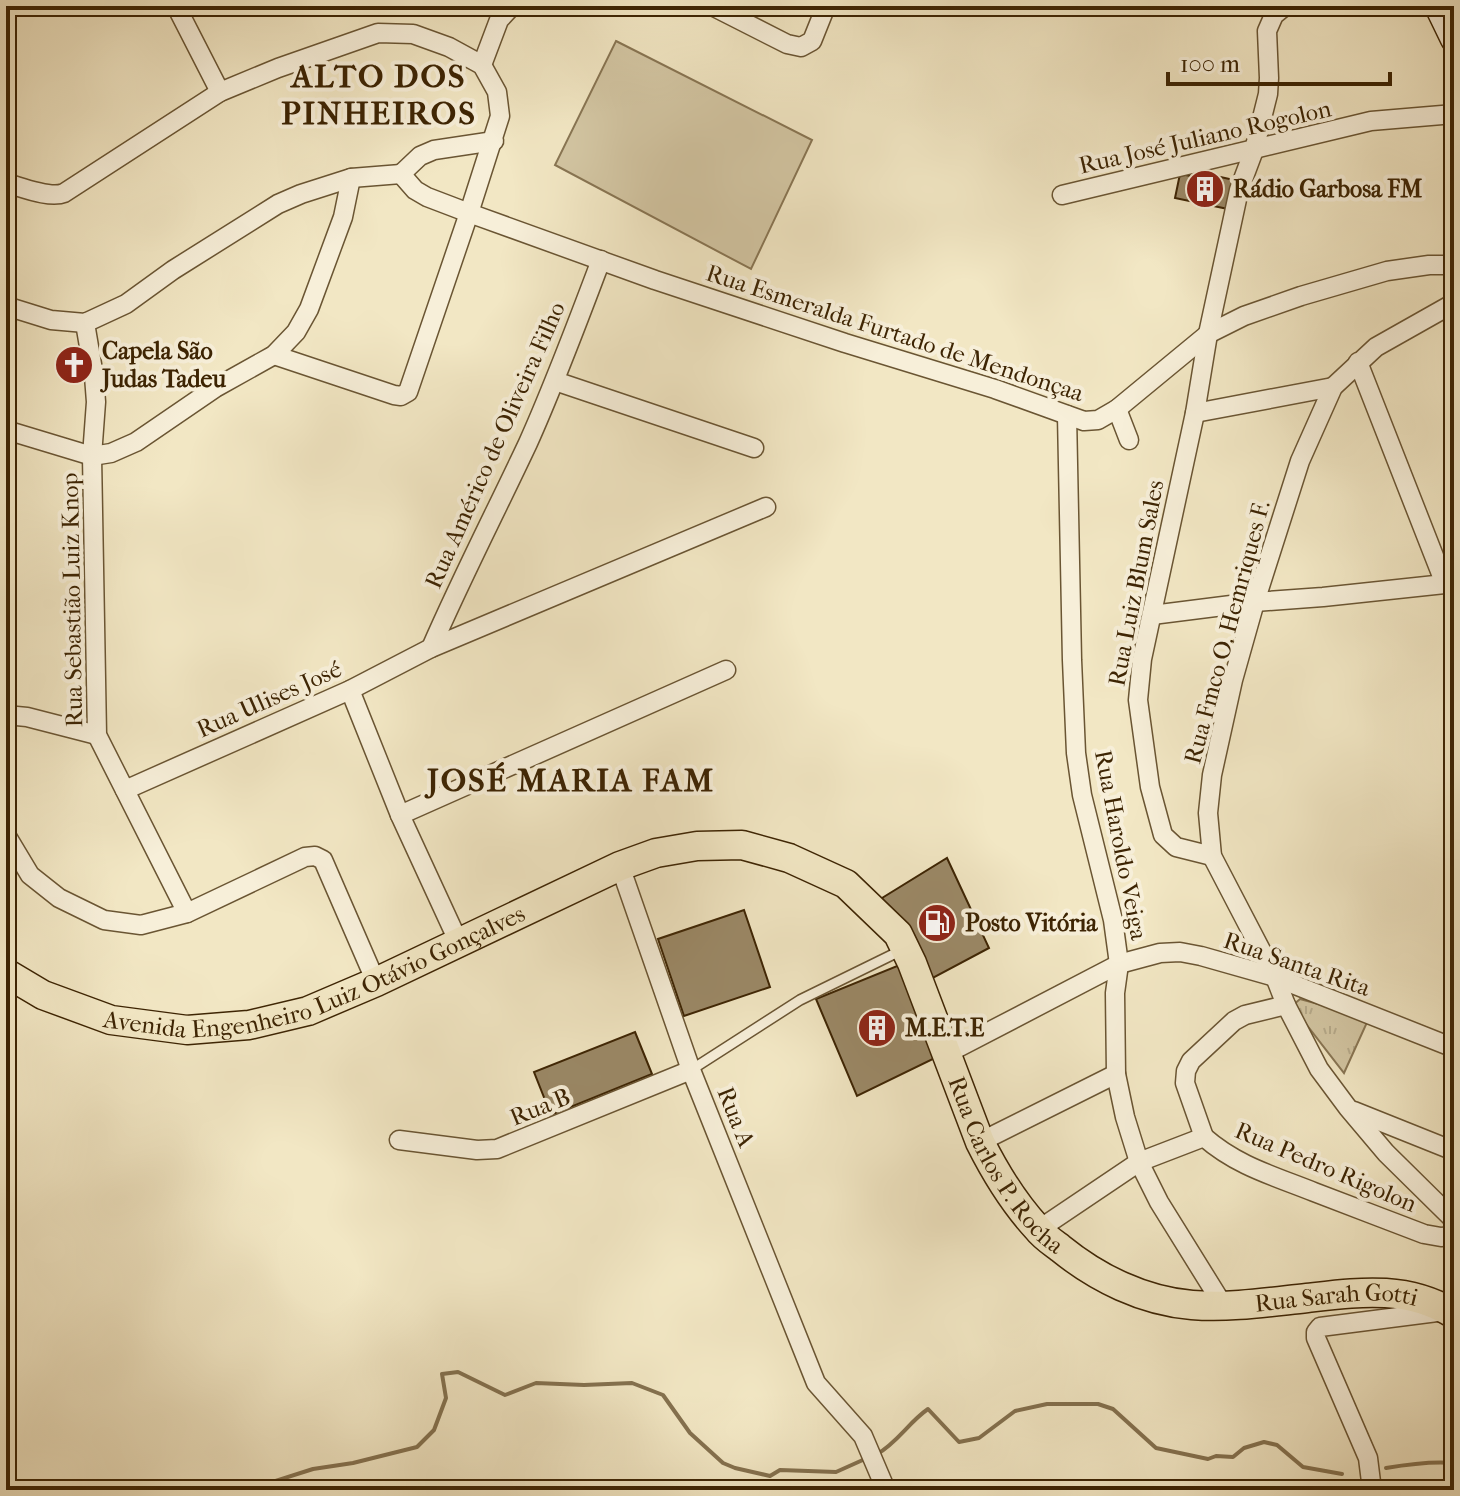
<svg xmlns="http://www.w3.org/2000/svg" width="1460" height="1496" font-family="'IM FELL French Canon',serif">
	<defs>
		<pattern id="park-tufts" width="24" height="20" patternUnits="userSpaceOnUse" patternTransform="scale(2)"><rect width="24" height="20" fill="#d3c6a3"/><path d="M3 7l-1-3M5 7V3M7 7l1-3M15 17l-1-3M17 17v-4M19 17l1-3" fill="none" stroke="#b6aa8b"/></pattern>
	</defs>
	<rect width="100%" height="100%" fill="#f2e7c4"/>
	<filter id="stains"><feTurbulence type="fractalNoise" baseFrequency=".0025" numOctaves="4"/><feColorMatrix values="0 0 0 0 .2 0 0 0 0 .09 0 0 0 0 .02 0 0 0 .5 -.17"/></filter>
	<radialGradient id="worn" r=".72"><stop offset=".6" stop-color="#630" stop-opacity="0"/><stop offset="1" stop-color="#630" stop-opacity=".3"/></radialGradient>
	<!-- park -->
	<polygon fill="url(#park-tufts)" stroke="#887553" stroke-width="2" points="1300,999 1369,1018 1344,1073 1292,1006"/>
	<!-- pitch -->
	<polygon fill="#d3c6a3" stroke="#887553" stroke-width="2" points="616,41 812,140 751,269 555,165"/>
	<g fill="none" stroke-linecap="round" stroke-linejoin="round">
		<!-- stream -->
		<g stroke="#84714f" stroke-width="4">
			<path d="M877,1454C897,1443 909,1422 928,1409L959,1442L979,1438L1015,1411L1047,1404H1098L1113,1409L1156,1448L1208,1459L1216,1456L1233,1457L1244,1448L1264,1442L1277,1445L1303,1467L1342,1474"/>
			<path d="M1386,1468C1409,1464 1431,1461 1454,1463"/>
			<polyline points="247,1490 313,1469 353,1463 417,1447 434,1430 446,1398 442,1374 458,1372 505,1395 536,1383 584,1385 632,1383 663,1395 690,1433 723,1463 735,1468 770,1476 780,1470 836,1472 865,1459"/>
		</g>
	</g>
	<!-- building -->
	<g fill="#9b8967" stroke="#3d2403" stroke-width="2">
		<polygon points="1198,172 1234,180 1228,209 1175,198 1180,174 1197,177"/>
		<polygon points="947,858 989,948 929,980 882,898"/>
		<polygon points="744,910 770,987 684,1016 658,939"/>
		<polygon points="902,964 937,1057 857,1096 816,999"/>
		<polygon points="635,1032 652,1074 551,1115 534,1072"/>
	</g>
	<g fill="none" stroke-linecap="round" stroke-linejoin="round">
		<defs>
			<polyline id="lane" points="691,1070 800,1000 902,950"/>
			<g id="street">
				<polyline points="176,6 220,92"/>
				<polyline points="712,6 787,44 801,47 812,41 826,6"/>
				<polyline points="482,65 499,20 512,6"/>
				<polyline points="401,174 415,190 427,197 469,213 655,280 845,343 995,389 1084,421 1098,420 1117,409 1208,334 1244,316 1301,296 1387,271 1429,265 1454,265"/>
				<polyline points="401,174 420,156 434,150 494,141"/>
				<path d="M6,183C21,187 50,199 64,193L220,92L278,68L378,33L413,34L449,47L482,65L497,92L500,116L469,213L408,392L401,396L394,395L274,355"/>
				<polyline points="1062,195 1371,121 1454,114"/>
				<polyline points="1454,303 1376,347 1333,387 1300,461 1255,602 1233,680 1212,775 1208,813 1212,856 1275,977 1286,1005 1319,1069 1348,1108 1386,1153 1454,1220"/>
				<polyline points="6,306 51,320 85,323 126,304 173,270 278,204 301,194 351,178 401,174"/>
				<polyline points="85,323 94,376 96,402 92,456 97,735 187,913"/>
				<polyline points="1358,362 1445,584"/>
				<polyline points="555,381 754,448"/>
				<polyline points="1117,409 1129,440"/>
				<polyline points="1195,413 1333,387"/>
				<polyline points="1067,415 1072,660 1076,753 1082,795 1113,920 1119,964 1115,993 1116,1074 1125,1117 1139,1162 1159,1202 1223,1305"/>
				<polyline points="6,430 92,456 111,453 136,442 215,388 274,355 296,332 309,309 343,217 351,178"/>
				<polyline points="1152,615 1255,602 1323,597 1454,583"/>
				<path d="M431,648C461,579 496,511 528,443C555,383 578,321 601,260"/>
				<polyline points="350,690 400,815 459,943"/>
				<polyline points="6,715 27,717 97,735"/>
				<polyline points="125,790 350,690 431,648 766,507"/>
				<polyline points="400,815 726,670"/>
				<polyline points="6,835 30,875 59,898 104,920 141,925 187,913 305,857 315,856 323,860 376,982"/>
				<polyline points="1212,856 1176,847 1163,835 1150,787 1138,700 1142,659 1195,413 1208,334 1239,190 1254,150 1268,94 1269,78 1267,31 1274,15 1285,6"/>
				<polyline points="620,866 691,1070 816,1383 863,1436 886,1490"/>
				<polyline points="946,1054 1119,964 1160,953 1180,952 1201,956 1275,977 1454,1048"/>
				<polyline points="1354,1111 1454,1151"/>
				<polyline points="1204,1137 1185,1083 1186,1071 1191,1061 1234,1021 1245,1015 1286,1005"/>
				<polyline points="399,1140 477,1150 497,1149 691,1070"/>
				<polyline points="980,1142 1116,1074"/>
				<path d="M1038,1230L1139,1162L1204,1137C1237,1166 1274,1176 1314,1192C1351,1206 1387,1220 1424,1234L1441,1237L1454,1236"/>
				<polyline points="1372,1490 1368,1458 1316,1338 1316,1332 1320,1327 1445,1311"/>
			</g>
			<polyline id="secondary" points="1438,6 1454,39"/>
			<g id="primary">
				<path id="s1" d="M6,973L43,995L111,1020L187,1030L249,1025L308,1011L376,982L620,866L656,853L697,846L742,845L789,858L846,884L898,934L912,963L980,1142C995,1172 1014,1203 1037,1228C1043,1236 1052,1242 1060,1248C1097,1278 1143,1301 1192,1305C1230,1308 1269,1302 1307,1298C1360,1292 1406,1285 1454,1314"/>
			</g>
		</defs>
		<!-- lane casing -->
		<use href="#lane" stroke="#6a5533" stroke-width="12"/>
		<!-- street casing -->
		<use href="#street" stroke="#6a5533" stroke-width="21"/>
		<!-- secondary casing -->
		<use href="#secondary" stroke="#3d2403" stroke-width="29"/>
		<!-- primary casing -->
		<use href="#primary" stroke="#3d2403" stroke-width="31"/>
		<!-- lane -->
		<use href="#lane" stroke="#f7efd9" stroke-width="9"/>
		<!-- street -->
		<use href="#street" stroke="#f7efd9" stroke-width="18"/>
		<!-- secondary -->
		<use href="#secondary" stroke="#f7efd9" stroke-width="26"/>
		<!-- primary -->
		<use href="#primary" stroke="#f2e7c4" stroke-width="28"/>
	</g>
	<!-- icons -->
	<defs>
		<symbol id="building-disc" viewBox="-11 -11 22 22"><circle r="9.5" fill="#8f2418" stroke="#f7efd9"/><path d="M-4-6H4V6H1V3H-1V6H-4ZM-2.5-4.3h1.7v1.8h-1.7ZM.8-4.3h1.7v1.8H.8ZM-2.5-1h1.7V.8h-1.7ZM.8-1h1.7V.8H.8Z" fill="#fff"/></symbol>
		<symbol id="church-disc" viewBox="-11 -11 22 22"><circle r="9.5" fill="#8f2418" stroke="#f7efd9"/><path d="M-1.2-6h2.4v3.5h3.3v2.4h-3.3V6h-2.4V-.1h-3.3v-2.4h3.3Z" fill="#fff"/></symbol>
		<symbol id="fuel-disc" viewBox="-11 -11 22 22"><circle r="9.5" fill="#8f2418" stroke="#f7efd9"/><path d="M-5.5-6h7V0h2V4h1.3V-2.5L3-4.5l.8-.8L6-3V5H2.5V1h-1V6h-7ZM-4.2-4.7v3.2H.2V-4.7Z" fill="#fff"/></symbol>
	</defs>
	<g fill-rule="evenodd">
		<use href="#building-disc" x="1183" y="167" width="44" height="44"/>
		<use href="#church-disc" x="52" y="343" width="44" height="44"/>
		<use href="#fuel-disc" x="915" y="901" width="44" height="44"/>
		<use href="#building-disc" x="855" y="1006" width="44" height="44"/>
	</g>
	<g text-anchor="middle" stroke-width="8" stroke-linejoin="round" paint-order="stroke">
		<!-- street labels -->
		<g font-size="24" fill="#3d2403" stroke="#f7efd9">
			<text transform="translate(1205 137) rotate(-13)" y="8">Rua José Juliano Rogolon</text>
			<text transform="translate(895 333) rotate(18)" y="8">Rua Esmeralda Furtado de Mendonçaa</text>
			<text transform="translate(495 445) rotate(-66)" y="8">Rua Américo de Oliveira Filho</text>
			<text transform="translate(1136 583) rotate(-79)" y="8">Rua Luiz Blum Sales</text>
			<text transform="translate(72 600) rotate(-91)" y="8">Rua Sebastião Luiz Knop</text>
			<text transform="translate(1227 632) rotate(-75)" y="8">Rua Fmco O. Hemriques F.</text>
			<text transform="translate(269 699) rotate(-24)" y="8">Rua Ulises José</text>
			<text transform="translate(1121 845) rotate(79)" y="8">Rua Haroldo Veiga</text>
			<text dy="8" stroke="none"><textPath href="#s1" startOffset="330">Avenida Engenheiro Luiz Otávio Gonçalves</textPath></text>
			<text transform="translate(1297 964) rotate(19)" y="8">Rua Santa Rita</text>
			<text transform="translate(540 1107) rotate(-22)" y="8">Rua B</text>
			<text transform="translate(736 1117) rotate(68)" y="8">Rua A</text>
			<text dy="8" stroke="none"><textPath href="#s1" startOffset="1224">Rua Carlos P. Rocha</textPath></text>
			<text transform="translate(1326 1167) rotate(23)" y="8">Rua Pedro Rigolon</text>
			<text dy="8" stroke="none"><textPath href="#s1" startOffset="1616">Rua Sarah Gotti</textPath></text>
		</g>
		<!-- poi labels -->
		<g font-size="24" font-weight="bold" fill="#3d2403" stroke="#f7efd9" text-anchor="start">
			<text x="1233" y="197">Rádio Garbosa FM</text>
			<text x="102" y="359">Capela São<tspan x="102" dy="28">Judas Tadeu</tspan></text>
			<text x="965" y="931">Posto Vitória</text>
			<text x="905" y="1036">M.E.T.E</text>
		</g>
		<!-- district labels -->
		<g font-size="32" font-weight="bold" letter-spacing="2" fill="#3d2403" stroke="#f7efd9">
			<text x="379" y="87">ALTO DOS<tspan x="379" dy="37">PINHEIROS</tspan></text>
			<text x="571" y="791">JOSÉ MARIA FAM</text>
		</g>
	</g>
	<!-- margin -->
	<rect width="1460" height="1496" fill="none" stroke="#f2e7c4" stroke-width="32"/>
	<rect x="8" y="8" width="1444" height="1480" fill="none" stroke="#3d2403" stroke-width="4"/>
	<rect x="16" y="16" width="1428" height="1464" fill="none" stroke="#3d2403" stroke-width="2"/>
	<!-- scale -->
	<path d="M1168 72v12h222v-12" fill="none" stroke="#3d2403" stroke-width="4"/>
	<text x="1180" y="72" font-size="24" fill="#3d2403" stroke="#f7efd9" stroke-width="6" paint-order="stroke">100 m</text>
	<rect width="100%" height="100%" filter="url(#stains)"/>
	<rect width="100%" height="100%" fill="url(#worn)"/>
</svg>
